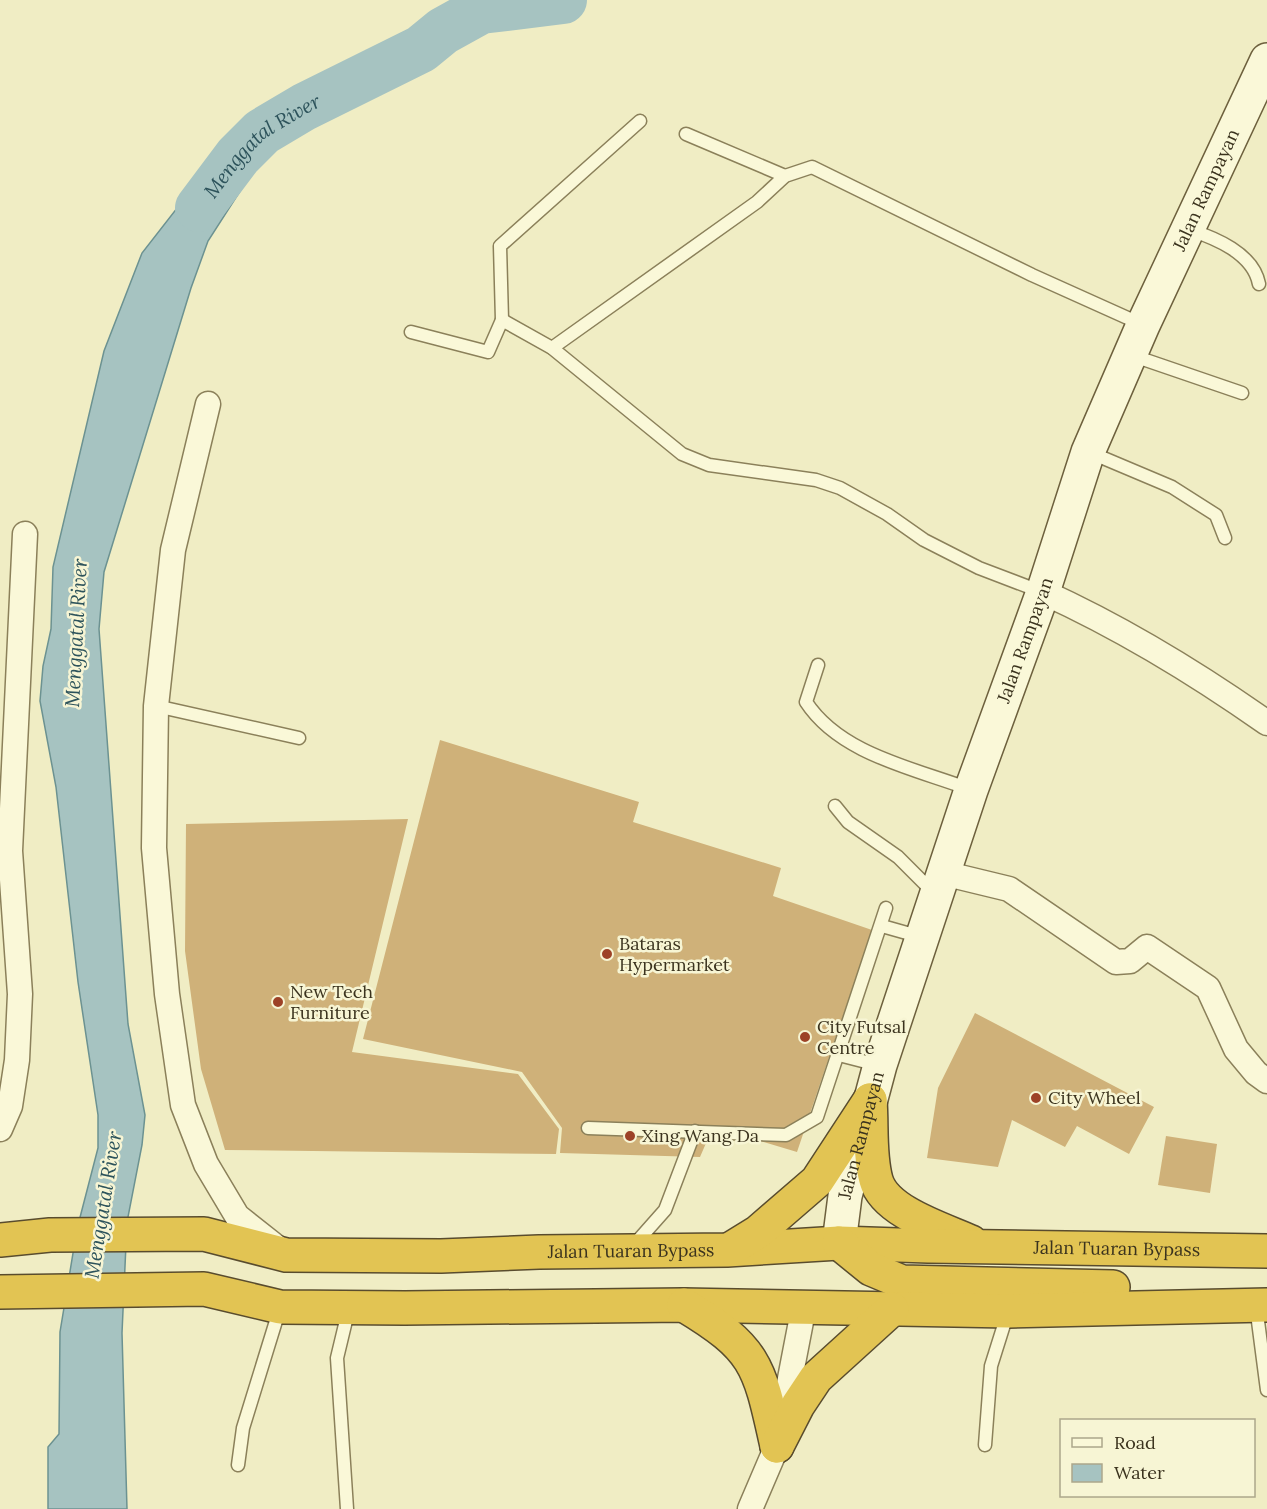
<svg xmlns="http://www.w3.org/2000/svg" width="1267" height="1509" font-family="Lora,serif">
	<rect width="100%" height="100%" fill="#f0edc4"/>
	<!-- water -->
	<polygon fill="#a6c3c1" stroke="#6c9291" stroke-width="1.5" points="227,144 255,168 208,241 191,288 104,572 99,629 128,1024 145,1115 142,1145 127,1222 122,1333 127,1509 48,1509 48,1447 59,1434 60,1332 77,1229 98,1148 98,1115 78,982 56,787 40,701 43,666 51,629 53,567 104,351 142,253"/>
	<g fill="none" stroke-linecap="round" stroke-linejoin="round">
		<!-- river -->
		<path stroke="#a6c3c1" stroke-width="48" id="s1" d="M199,208L238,156L262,132L304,107L421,49L443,31L481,10L563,0"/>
	</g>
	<!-- building -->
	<g fill="#cfb179">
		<polygon points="440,740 639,802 633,822 781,868 773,896 872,930 797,1152 713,1127 700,1157 560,1153 562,1128 522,1072 363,1039"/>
		<polygon points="408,819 352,1052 518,1074 559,1129 556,1154 225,1150 201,1069 185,951 186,824"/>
		<polygon points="975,1013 1154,1107 1129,1154 1077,1126 1065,1147 1012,1120 998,1167 927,1158 938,1088"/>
		<polygon points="1166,1136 1217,1144 1210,1193 1158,1185"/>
	</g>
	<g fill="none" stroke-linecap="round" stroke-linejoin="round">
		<defs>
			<g id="lane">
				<polyline points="686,134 785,176"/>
				<path d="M1188,229C1215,238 1253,253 1259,284"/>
				<polyline points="502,320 500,246 640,121"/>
				<polyline points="411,332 488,352 502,320 552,348 682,454 709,465 816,480 840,488 887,514 924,540 979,568 1042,592"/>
				<polyline points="552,348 757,202 785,176 812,167 1032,275 1141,324"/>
				<polyline points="1131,355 1242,393"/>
				<polyline points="1089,452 1172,487 1216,515 1225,538"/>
				<path d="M818,665L806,702C840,754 913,768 969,789"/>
				<polyline points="156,706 299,738"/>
				<polyline points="835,806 848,822 898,857 933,892"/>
				<polyline points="882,926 921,937"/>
				<polyline points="839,1055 878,1065"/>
				<polyline points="588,1128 786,1135 817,1117 886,908"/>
				<polyline points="634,1245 665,1210 695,1131"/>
				<polyline points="1256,1306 1267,1390"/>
				<polyline points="985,1445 991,1366 1008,1312"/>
				<polyline points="238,1465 243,1428 280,1308"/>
				<polyline points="347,1509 337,1358 349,1308"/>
			</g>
			<g id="street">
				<polyline points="208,404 173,550 156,706 154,848 167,994 183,1105 206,1164 237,1216 280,1250"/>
				<path d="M1043,592C1122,628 1196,673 1267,723"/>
				<polyline points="943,873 1009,889 1116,962 1130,961 1147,947 1208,988 1236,1049 1256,1073 1267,1081"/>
				<polyline points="0,1129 10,1106 17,1060 20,994 10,851 25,534"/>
				<polyline points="750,1509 777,1446 804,1306"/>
			</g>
			<g id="secondary">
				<path id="s2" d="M839,1243L845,1196L880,1065L971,790L1043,592L1088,452L1143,325L1267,60"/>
			</g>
			<g id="highway">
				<path d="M870,1100C872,1126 869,1155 876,1180C885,1212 942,1229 971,1242"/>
				<path id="s3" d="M0,1240L50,1235L204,1234L286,1255L441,1256L539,1252L727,1250L839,1243L928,1246L1267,1251"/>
				<polyline points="839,1243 871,1269 902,1282 1113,1287"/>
				<polyline points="732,1248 758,1232 817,1181 870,1100"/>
				<polyline points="0,1292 204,1289 280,1307 405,1308 683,1305 1009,1311 1267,1305"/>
				<path d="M684,1305C757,1349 759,1365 777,1446"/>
				<polyline points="777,1446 798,1405 816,1378 892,1309"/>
			</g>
		</defs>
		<!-- lane casing -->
		<use href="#lane" stroke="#8b805a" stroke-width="15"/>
		<!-- street casing -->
		<use href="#street" stroke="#8b805a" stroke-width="27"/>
		<!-- secondary casing -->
		<use href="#secondary" stroke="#6d603d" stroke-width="36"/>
		<!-- highway casing -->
		<use href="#highway" stroke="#594c2e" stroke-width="36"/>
		<!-- lane -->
		<use href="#lane" stroke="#faf8d8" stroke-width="12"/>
		<!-- street -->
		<use href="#street" stroke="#faf8d8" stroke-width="24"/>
		<!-- secondary -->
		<use href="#secondary" stroke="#faf8d8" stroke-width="33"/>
		<!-- highway -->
		<use href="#highway" stroke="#e2c453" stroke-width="33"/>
	</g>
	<!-- markers -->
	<g fill="#9d4227" stroke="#f7f5d4" stroke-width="2">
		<circle cx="607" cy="954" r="6"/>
		<circle cx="278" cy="1002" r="6"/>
		<circle cx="805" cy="1037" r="6"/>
		<circle cx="1036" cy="1098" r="6"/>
		<circle cx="630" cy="1136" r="6"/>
	</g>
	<g text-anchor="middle" stroke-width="5" stroke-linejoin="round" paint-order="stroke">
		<!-- street labels -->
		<g font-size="18" fill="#3b331e" stroke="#f7f5d4">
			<text dy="6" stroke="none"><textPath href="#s2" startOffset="1118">Jalan Rampayan</textPath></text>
			<text dy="6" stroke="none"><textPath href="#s2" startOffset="632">Jalan Rampayan</textPath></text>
			<text dy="6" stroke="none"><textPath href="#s2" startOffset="110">Jalan Rampayan</textPath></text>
			<text dy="6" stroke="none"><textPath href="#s3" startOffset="1120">Jalan Tuaran Bypass</textPath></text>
			<text dy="6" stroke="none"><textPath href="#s3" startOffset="634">Jalan Tuaran Bypass</textPath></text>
		</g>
		<!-- poi labels -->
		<g font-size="18" fill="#3b331e" stroke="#f7f5d4" text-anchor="start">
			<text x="619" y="950">Bataras<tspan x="619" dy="21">Hypermarket</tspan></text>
			<text x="290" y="998">New Tech<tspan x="290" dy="21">Furniture</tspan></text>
			<text x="817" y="1033">City Futsal<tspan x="817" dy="21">Centre</tspan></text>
			<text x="1048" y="1104">City Wheel</text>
			<text x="642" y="1142">Xing Wang Da</text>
		</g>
		<!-- water labels -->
		<g font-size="20" font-style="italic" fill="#2d535b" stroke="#f7f5d4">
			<text dy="7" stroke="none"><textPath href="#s1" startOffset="90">Menggatal River</textPath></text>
			<text transform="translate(76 633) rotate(-87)" y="7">Menggatal River</text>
			<text transform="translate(103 1205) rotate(-81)" y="7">Menggatal River</text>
		</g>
	</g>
	<!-- legend -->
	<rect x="1060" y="1419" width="195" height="78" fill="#f7f5d4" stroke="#aca78b" stroke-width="1.5"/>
	<rect x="1072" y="1438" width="30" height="9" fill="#faf8d8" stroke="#aca78b" stroke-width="1.5"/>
	<text x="1114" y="1449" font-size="18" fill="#3b331e">Road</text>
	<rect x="1072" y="1464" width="30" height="18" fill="#a6c3c1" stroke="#aca78b" stroke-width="1.5"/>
	<text x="1114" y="1479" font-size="18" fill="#3b331e">Water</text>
</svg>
